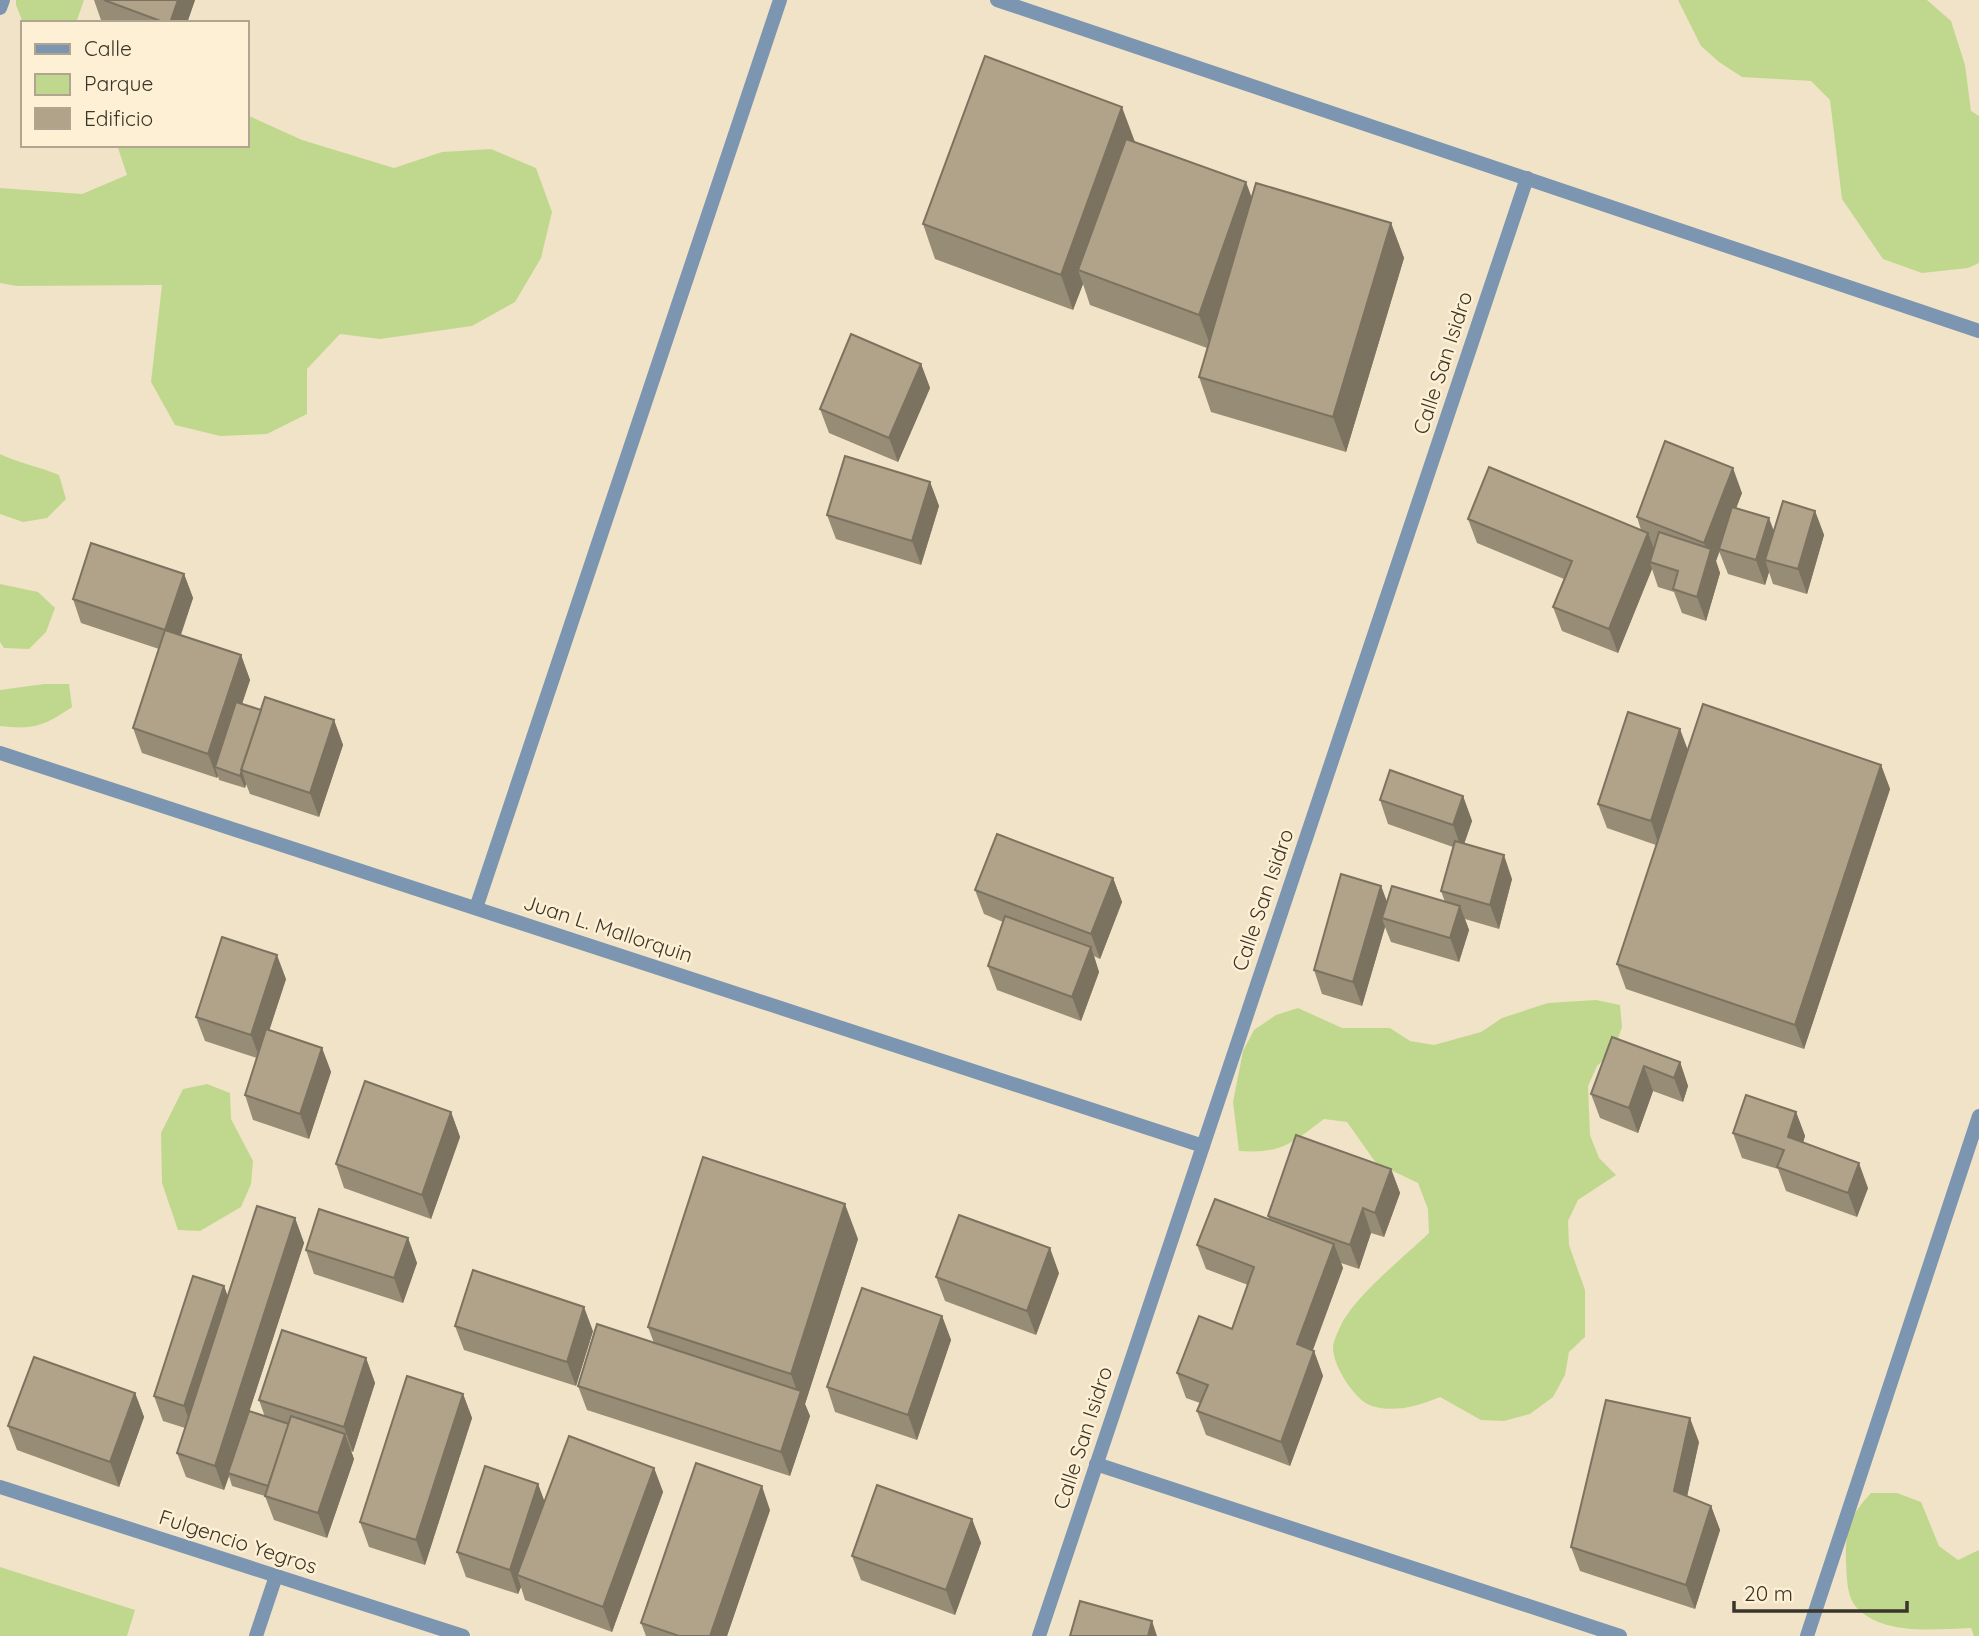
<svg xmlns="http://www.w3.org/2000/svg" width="1979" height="1636" font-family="Quicksand,sans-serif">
	<rect width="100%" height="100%" fill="#f1e3c7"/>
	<!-- green -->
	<g fill="#c0d88d">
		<polygon points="16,0 84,0 76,23 23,23 16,5"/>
		<polygon points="1678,0 1927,0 1951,21 1965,65 1971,111 1979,116 1979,263 1968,268 1922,273 1883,259 1842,199 1830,100 1811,81 1742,77 1719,62 1701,46"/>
		<polygon points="247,115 302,140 394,168 442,152 491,149 536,168 552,212 541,258 515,302 472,326 380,339 340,334 307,369 307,414 267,434 220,436 175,425 151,382 162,285 17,286 0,283 0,188 82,194 127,175 117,145 247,145"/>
		<path d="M0,454C19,463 40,467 59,475L66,499L47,518L23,522L0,514Z"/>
		<polygon points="0,584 38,592 55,608 46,632 29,649 4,648 0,642"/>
		<path d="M44,684H69L72,707C44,726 33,730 0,726V690Z"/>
		<path d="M1596,1000L1620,1005L1622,1027L1614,1050L1597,1066L1588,1086L1590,1135L1599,1158L1616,1175L1578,1200L1568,1221L1569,1245L1585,1290V1337L1569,1352L1565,1375L1553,1397L1530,1414L1504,1421L1481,1420L1440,1397C1419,1406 1395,1413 1372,1406C1355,1401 1332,1365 1333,1346C1334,1339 1340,1327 1343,1321C1361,1291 1403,1258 1429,1233L1428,1209L1418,1183L1376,1163L1347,1122L1324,1119C1292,1143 1282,1154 1239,1151L1233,1102L1243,1051L1254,1030L1276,1015L1298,1008L1342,1028H1390L1410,1041L1434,1045L1481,1032L1502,1018L1548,1003Z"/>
		<polygon points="207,1084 230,1093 231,1119 253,1161 251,1184 241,1207 200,1231 178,1230 162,1183 161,1133 183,1089"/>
		<path d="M1871,1493H1897L1921,1502L1939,1546L1958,1560L1979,1550V1636H1974L1971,1628C1934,1629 1885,1636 1857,1608C1846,1596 1847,1576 1846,1561C1845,1529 1849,1517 1871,1493Z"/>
		<polygon points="0,1567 135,1610 127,1636 0,1636"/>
	</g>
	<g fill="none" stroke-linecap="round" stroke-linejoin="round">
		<!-- street -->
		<g stroke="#7c95b1" stroke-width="14">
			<polyline points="997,0 1979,331"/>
			<polyline points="0,8 3,0"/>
			<polyline points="0,753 1203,1146"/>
			<polyline points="476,908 780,0"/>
			<polyline points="1096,1464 1620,1636"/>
			<polyline points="0,1487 463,1636"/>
			<polyline points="256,1636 276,1576"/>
			<polyline points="1039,1636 1527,178"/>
			<polyline points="1807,1636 1979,1116"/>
		</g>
	</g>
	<!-- wall -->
	<g fill="#978c76">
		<polygon points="94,0 195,0 187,23 108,23 101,20"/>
		<polygon points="1135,142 1251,197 1391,223 1404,258 1346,452 1211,412 1199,377 1207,348 1090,305 1083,284 1073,310 935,259 923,224"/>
		<polygon points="921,364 930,388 898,462 829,433 820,409"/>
		<polygon points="930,482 939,506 921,565 836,539 827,515"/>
		<polygon points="1742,493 1736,508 1774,530 1815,511 1824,535 1807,594 1773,584 1769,572 1765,585 1728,574 1719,551 1716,561 1720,573 1706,621 1682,613 1674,592 1658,587 1652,569 1618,653 1562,631 1553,607 1564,579 1477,543 1468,519 1641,530 1637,517"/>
		<polygon points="184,574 193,598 181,635 241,655 250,680 242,704 261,710 334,720 343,745 319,817 250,794 246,784 245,788 219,780 218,776 217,778 142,753 133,728 159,649 81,623 73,599"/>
		<polygon points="1688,750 1881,765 1890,789 1804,1049 1626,989 1617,964 1656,845 1607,828 1598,804"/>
		<polygon points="1463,796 1472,821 1464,844 1512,879 1499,929 1465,919 1469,930 1459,962 1391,942 1385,927 1362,1006 1322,994 1314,970 1381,886 1387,902 1445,902 1441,891 1453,847 1388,824 1380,800"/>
		<polygon points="1113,878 1122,902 1100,959 1094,956 1099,972 1081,1021 997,990 988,966 1003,922 984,914 975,890"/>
		<polygon points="286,979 269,1030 322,1048 331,1072 309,1139 253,1120 245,1095 257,1058 205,1041 196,1017"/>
		<polygon points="1612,1037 1680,1062 1688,1086 1683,1102 1653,1091 1638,1133 1600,1118 1591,1094"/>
		<polygon points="451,1112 460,1137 431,1219 344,1188 336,1164"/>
		<polygon points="1796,1112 1805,1136 1803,1143 1868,1188 1857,1217 1786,1191 1778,1169 1742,1158 1733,1133"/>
		<polygon points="1391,1169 1400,1193 1384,1237 1371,1233 1359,1269 1341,1263 1343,1268 1312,1350 1314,1351 1323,1376 1290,1466 1206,1435 1197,1411 1200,1403 1186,1398 1177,1373 1232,1329 1248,1285 1206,1269 1197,1245 1269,1219 1268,1216"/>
		<polygon points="295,1218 304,1243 249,1412 265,1417 259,1400 366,1358 375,1383 353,1452 351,1451 354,1459 327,1538 274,1520 265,1496 232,1486 229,1476 224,1490 186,1477 177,1453 185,1428 163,1421 154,1396 224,1286 228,1297"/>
		<polygon points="408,1238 417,1263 403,1303 314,1274 306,1250"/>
		<polygon points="858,1239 805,1404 810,1416 790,1476 587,1410 578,1386 654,1343 648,1327"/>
		<polygon points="1059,1273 1036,1335 945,1301 936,1277"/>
		<polygon points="942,1316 951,1340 917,1440 835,1412 827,1387"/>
		<polygon points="455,1326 593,1331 576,1386 464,1350"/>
		<polygon points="135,1393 144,1417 119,1487 17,1450 8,1426"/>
		<polygon points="463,1394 472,1418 425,1565 369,1547 360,1522"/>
		<polygon points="1699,1442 1687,1496 1711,1506 1720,1530 1695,1609 1580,1571 1571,1547"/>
		<polygon points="654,1468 663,1492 612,1632 525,1600 521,1587 518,1594 466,1577 457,1552 538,1484 544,1501"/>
		<polygon points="770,1510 727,1636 646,1636 641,1623"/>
		<polygon points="972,1519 981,1543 955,1615 861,1580 852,1556"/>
	</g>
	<!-- shaded-wall -->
	<g fill="#7b7260">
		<polygon points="178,0 195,0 187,23 170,23"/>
		<polygon points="1122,107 1135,142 1078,270 1083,284 1073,310 1061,275"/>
		<polygon points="1246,182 1259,217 1212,350 1199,315"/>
		<polygon points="1391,223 1404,258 1346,452 1333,417"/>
		<polygon points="921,364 930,388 898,462 889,438"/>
		<polygon points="1733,468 1742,493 1716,561 1720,573 1706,621 1697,597 1709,556 1704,543"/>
		<polygon points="930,482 939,506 921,565 912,541"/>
		<polygon points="1815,511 1824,535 1807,594 1798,569"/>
		<polygon points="1769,518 1778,542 1765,560 1769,572 1765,585 1756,560"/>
		<polygon points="1648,533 1657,557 1650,562 1652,569 1618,653 1609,629"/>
		<polygon points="184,574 193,598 174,654 165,630"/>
		<polygon points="241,655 250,680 220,769 215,767 218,776 217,778 208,754"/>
		<polygon points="334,720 343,745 319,817 310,793"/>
		<polygon points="1680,729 1689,753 1659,846 1651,821"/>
		<polygon points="1881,765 1890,789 1804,1049 1795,1025"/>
		<polygon points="242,771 246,784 245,788 240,776"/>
		<polygon points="1463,796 1472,821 1462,850 1453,825"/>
		<polygon points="1504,855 1512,879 1499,929 1490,905"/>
		<polygon points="1113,878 1122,902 1100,959 1091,934"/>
		<polygon points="1381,886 1390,910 1382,918 1385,927 1362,1006 1353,982"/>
		<polygon points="1460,906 1469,930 1459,962 1450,938"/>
		<polygon points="1091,947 1099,972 1081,1021 1072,997"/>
		<polygon points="277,955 286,979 260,1059 251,1035"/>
		<polygon points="322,1048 331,1072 309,1139 300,1114"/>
		<polygon points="1680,1062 1688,1086 1683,1102 1674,1078"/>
		<polygon points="1644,1066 1653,1091 1638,1133 1629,1108"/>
		<polygon points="451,1112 460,1137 431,1219 422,1195"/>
		<polygon points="1796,1112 1805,1136 1797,1162 1788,1137"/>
		<polygon points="1859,1163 1868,1188 1857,1217 1848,1193"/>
		<polygon points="1391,1169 1400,1193 1384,1237 1375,1213"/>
		<polygon points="845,1204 858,1239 805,1404 810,1416 790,1476 781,1452 799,1397 791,1374"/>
		<polygon points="1363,1208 1371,1233 1359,1269 1350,1245"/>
		<polygon points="295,1218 304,1243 229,1474 228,1473 229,1476 224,1490 215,1466"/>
		<polygon points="408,1238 417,1263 403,1303 394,1278"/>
		<polygon points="1334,1244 1343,1268 1306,1369 1297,1344"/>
		<polygon points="1050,1248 1059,1273 1036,1335 1027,1311"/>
		<polygon points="224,1286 233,1311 193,1431 184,1406"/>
		<polygon points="584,1307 593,1331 576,1386 567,1362"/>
		<polygon points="942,1316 951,1340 917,1440 908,1415"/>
		<polygon points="1314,1351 1323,1376 1290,1466 1281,1442"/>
		<polygon points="366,1358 375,1383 353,1452 344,1427"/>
		<polygon points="135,1393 144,1417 119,1487 110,1462"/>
		<polygon points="463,1394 472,1418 425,1565 416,1540"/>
		<polygon points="1690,1418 1699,1442 1683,1515 1674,1491"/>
		<polygon points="345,1434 354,1459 327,1538 318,1513"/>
		<polygon points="654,1468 663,1492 612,1632 603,1607"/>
		<polygon points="538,1484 547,1508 517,1575 521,1587 518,1594 510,1570"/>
		<polygon points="762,1486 770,1510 727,1636 710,1636"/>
		<polygon points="1711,1506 1720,1530 1695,1609 1686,1585"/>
		<polygon points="972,1519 981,1543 955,1615 946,1590"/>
		<polygon points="1152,1621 1157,1636 1148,1636"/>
	</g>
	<!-- building -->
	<g fill="#b0a389" stroke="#7b7260" stroke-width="2">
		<polygon points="104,0 178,0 170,23 166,23"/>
		<polygon points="985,56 1122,107 1061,275 923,224"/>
		<polygon points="1126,139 1246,182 1199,315 1078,270"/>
		<polygon points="1256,183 1391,223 1333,417 1199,377"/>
		<polygon points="851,334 921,364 889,438 820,409"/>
		<polygon points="1665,441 1733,468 1704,543 1637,517"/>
		<polygon points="845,456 930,482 912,541 827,515"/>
		<polygon points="1489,467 1648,533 1609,629 1553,607 1572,561 1468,519"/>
		<polygon points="1783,501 1815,511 1798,569 1765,560"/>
		<polygon points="1732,507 1769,518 1756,560 1719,549"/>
		<polygon points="1659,532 1711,549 1697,597 1673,589 1678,571 1650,562"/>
		<polygon points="91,543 184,574 165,630 241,655 208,754 133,728 165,630 73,599"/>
		<polygon points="265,697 334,720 310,793 241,770"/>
		<polygon points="236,702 261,710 241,770 242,770 240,776 215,767"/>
		<polygon points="1703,704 1881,765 1795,1025 1617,964"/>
		<polygon points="1628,712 1680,729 1651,821 1598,804"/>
		<polygon points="1390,770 1463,796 1453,825 1380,800"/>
		<polygon points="997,834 1113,878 1091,934 975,890"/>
		<polygon points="1455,841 1504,855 1490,905 1441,891"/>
		<polygon points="1341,874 1381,886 1353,982 1314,970"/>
		<polygon points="1392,886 1460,906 1450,938 1382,918"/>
		<polygon points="1005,916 1091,947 1072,997 988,966"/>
		<polygon points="222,937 277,955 251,1035 196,1017"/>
		<polygon points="266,1029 322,1048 300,1114 245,1095"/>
		<polygon points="1612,1037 1680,1062 1674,1078 1644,1066 1629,1108 1591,1094"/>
		<polygon points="365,1081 451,1112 422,1195 336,1164"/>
		<polygon points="1746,1095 1796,1112 1788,1137 1859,1163 1848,1193 1777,1167 1784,1150 1733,1133"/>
		<polygon points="1296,1135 1391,1169 1375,1213 1363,1208 1350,1245 1268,1216"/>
		<polygon points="703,1157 845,1204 791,1374 648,1327"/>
		<polygon points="1215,1199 1334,1244 1297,1344 1314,1351 1281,1442 1197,1411 1208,1385 1177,1373 1199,1316 1232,1329 1254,1267 1197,1245"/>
		<polygon points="257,1206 295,1218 215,1466 177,1453"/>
		<polygon points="319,1209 408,1238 394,1278 306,1250"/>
		<polygon points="959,1215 1050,1248 1027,1311 936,1277"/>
		<polygon points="473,1270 584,1307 567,1362 455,1326"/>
		<polygon points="193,1276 224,1286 184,1406 154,1396"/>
		<polygon points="862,1288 942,1316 908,1415 827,1387"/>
		<polygon points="597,1324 801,1391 781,1452 578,1386"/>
		<polygon points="282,1330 366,1358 344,1427 259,1400"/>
		<polygon points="34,1357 135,1393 110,1462 8,1426"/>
		<polygon points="407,1376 463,1394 416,1540 360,1522"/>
		<polygon points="1606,1400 1690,1418 1674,1491 1711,1506 1686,1585 1571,1547"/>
		<polygon points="249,1411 289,1424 268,1486 228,1473"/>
		<polygon points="291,1416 345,1434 318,1513 265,1496"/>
		<polygon points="569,1436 654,1468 603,1607 517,1575"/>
		<polygon points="696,1463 762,1486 710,1636 679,1636 641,1623"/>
		<polygon points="485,1466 538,1484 510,1570 457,1552"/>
		<polygon points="877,1485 972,1519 946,1590 852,1556"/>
		<polygon points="1080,1601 1152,1621 1148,1636 1070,1636"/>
	</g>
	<g text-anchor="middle" stroke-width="5" stroke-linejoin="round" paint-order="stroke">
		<!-- street labels -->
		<g font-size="21" fill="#3a352a" stroke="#fef0d4">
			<text transform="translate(1443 363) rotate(-72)" y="7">Calle San Isidro</text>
			<text transform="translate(1263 900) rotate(-71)" y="7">Calle San Isidro</text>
			<text transform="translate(608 929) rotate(18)" y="7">Juan L. Mallorquin</text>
			<text transform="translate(1083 1438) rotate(-72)" y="7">Calle San Isidro</text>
			<text transform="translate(238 1542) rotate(18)" y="7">Fulgencio Yegros</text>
		</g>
	</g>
	<!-- legend -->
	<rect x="21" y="21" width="228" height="126" fill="#fef0d4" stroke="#b0a590" stroke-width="2"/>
	<rect x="35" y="44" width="35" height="10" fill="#7c95b1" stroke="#b0a590" stroke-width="2"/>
	<text x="84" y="56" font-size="21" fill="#3a352a">Calle</text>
	<rect x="35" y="74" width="35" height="21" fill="#c0d88d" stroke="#b0a590" stroke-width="2"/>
	<text x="84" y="91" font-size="21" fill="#3a352a">Parque</text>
	<rect x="35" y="108" width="35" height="21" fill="#b0a389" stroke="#b0a590" stroke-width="2"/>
	<text x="84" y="126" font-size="21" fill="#3a352a">Edificio</text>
	<!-- scale -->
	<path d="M1734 1601v10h173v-10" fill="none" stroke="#3a352a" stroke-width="3.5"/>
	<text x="1744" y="1601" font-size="21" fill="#3a352a" stroke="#fef0d4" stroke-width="5" paint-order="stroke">20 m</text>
</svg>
